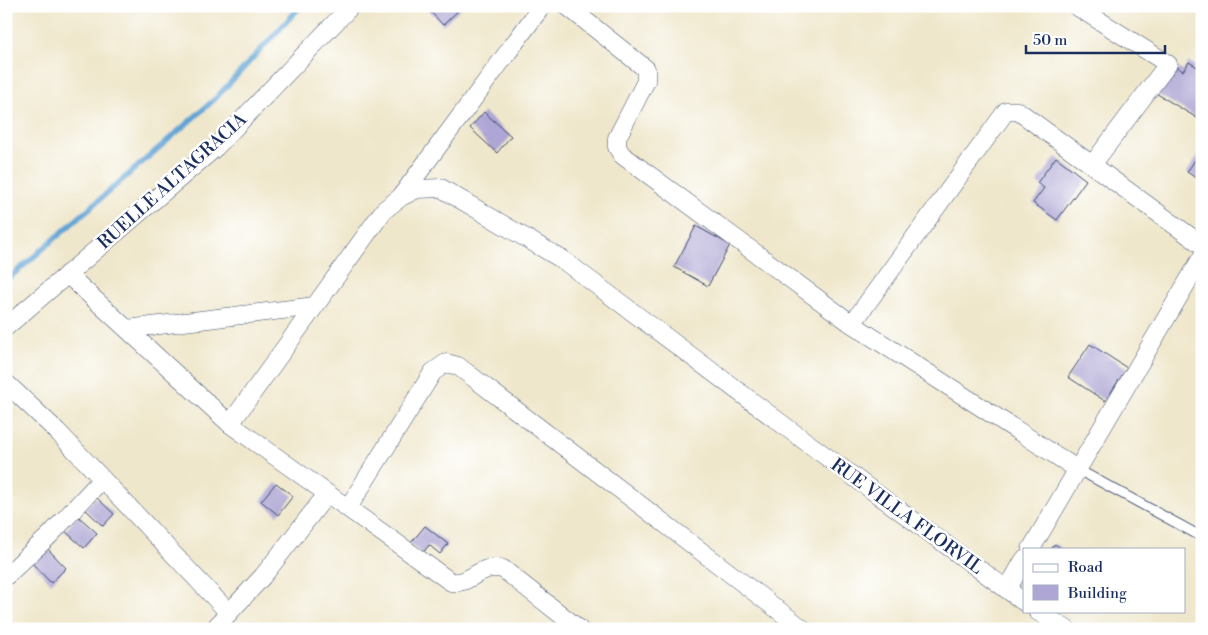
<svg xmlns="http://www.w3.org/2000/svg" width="1208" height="635" font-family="'Libre Bodoni',serif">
	<rect width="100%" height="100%" fill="#fff"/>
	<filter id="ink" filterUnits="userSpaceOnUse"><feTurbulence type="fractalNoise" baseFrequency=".02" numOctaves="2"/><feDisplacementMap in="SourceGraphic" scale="10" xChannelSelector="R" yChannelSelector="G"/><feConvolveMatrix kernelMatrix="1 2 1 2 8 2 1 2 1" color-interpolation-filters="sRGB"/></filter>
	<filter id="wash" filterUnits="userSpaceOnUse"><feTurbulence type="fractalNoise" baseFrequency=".0096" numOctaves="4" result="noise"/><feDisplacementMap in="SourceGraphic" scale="20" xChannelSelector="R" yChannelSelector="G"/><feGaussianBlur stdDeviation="1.12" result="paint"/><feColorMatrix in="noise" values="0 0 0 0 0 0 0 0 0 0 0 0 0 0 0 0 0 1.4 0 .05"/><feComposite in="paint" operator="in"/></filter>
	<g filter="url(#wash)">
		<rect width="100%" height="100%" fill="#efe7cb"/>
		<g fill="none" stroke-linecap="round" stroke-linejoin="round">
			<!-- stream -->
			<polyline stroke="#61a4d5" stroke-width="5.5" points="6,281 215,99 301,6"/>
		</g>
		<g id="blocks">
			<!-- building -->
			<g fill="#aea6d4">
				<polygon points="425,6 457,6 460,9 443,25"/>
				<polygon points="1189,62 1202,70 1202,121 1154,92 1171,64 1183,71"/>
				<polygon points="484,112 511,136 497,153 470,128"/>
				<polygon points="1202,150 1202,182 1187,172"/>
				<polygon points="1056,157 1086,180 1057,220 1033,203 1044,188 1037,183"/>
				<polygon points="696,226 730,245 708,286 674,267"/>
				<polygon points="1090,344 1127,368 1105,401 1068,377"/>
				<polygon points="276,483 293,496 278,515 261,501"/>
				<polygon points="96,497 114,514 103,526 85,509"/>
				<polygon points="78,516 97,533 84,548 65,531"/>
				<polygon points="425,526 448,544 440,554 429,545 422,554 410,544"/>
				<polygon points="1055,544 1062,549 1051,549"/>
				<polygon points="46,547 66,568 51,583 31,562"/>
			</g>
		</g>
	</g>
	<g filter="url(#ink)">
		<use href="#blocks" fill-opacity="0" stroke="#3b4b6e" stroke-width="1"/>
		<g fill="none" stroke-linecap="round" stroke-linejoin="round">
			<defs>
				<polyline id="lane" points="1077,469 1202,537"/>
				<g id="street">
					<polyline points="567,6 646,69 646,81 617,138 617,147 622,155 852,324 1077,469"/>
					<polyline points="1076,6 1168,64 1092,165"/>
					<polyline points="402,195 542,6"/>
					<path d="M67,274L230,424L451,582C472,585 479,563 503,569L579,629"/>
					<polyline points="852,324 1006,111 1018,111 1202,245"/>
					<polyline points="6,327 216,147 351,6"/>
					<polyline points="127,329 315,306"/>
					<polyline points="6,383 57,431 229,613"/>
					<polyline points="230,424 384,210 401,197 417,189 441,188 563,260 790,430 1024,602"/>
					<polyline points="348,508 433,372 446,363 458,366 803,629"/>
					<polyline points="1031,549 1202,257"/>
					<polyline points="6,576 50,535 102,479"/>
					<polyline points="1008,588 1024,560"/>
					<polyline points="1037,611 1066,629"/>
					<polyline points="214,629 263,576 327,494"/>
				</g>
			</defs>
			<!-- lane casing -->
			<use href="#lane" stroke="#3b4b6e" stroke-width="11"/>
			<!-- street casing -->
			<use href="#street" stroke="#3b4b6e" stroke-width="19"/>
			<!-- lane -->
			<use href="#lane" stroke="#fff" stroke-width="9"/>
			<!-- street -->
			<use href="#street" stroke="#fff" stroke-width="18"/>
		</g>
	</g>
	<g text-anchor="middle" stroke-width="5" stroke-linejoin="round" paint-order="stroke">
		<!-- street labels -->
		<g font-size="18" fill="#1b2f5e" stroke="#fff">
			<text transform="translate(172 181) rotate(-42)" y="6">RUELLE ALTAGRACIA</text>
			<text transform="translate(907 516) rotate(36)" y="6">RUE VILLA FLORVIL</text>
		</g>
	</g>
	<!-- margin -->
	<rect width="1208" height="635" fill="none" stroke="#fff" stroke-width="25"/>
	<!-- legend -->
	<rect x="1023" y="548" width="162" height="65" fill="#ffffff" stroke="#a4acbf"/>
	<rect x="1033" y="564" width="25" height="8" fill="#ffffff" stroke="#a4acbf"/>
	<text x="1068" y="572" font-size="15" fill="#1b2f5e">Road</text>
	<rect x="1033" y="585" width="25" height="15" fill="#aea6d4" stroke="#a4acbf"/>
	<text x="1068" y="598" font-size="15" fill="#1b2f5e">Building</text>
	<!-- scale -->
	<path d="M1026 45v8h139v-8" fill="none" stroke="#1b2f5e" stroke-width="2.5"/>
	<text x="1033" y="45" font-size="15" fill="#1b2f5e" stroke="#ffffff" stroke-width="4" paint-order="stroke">50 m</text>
</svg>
